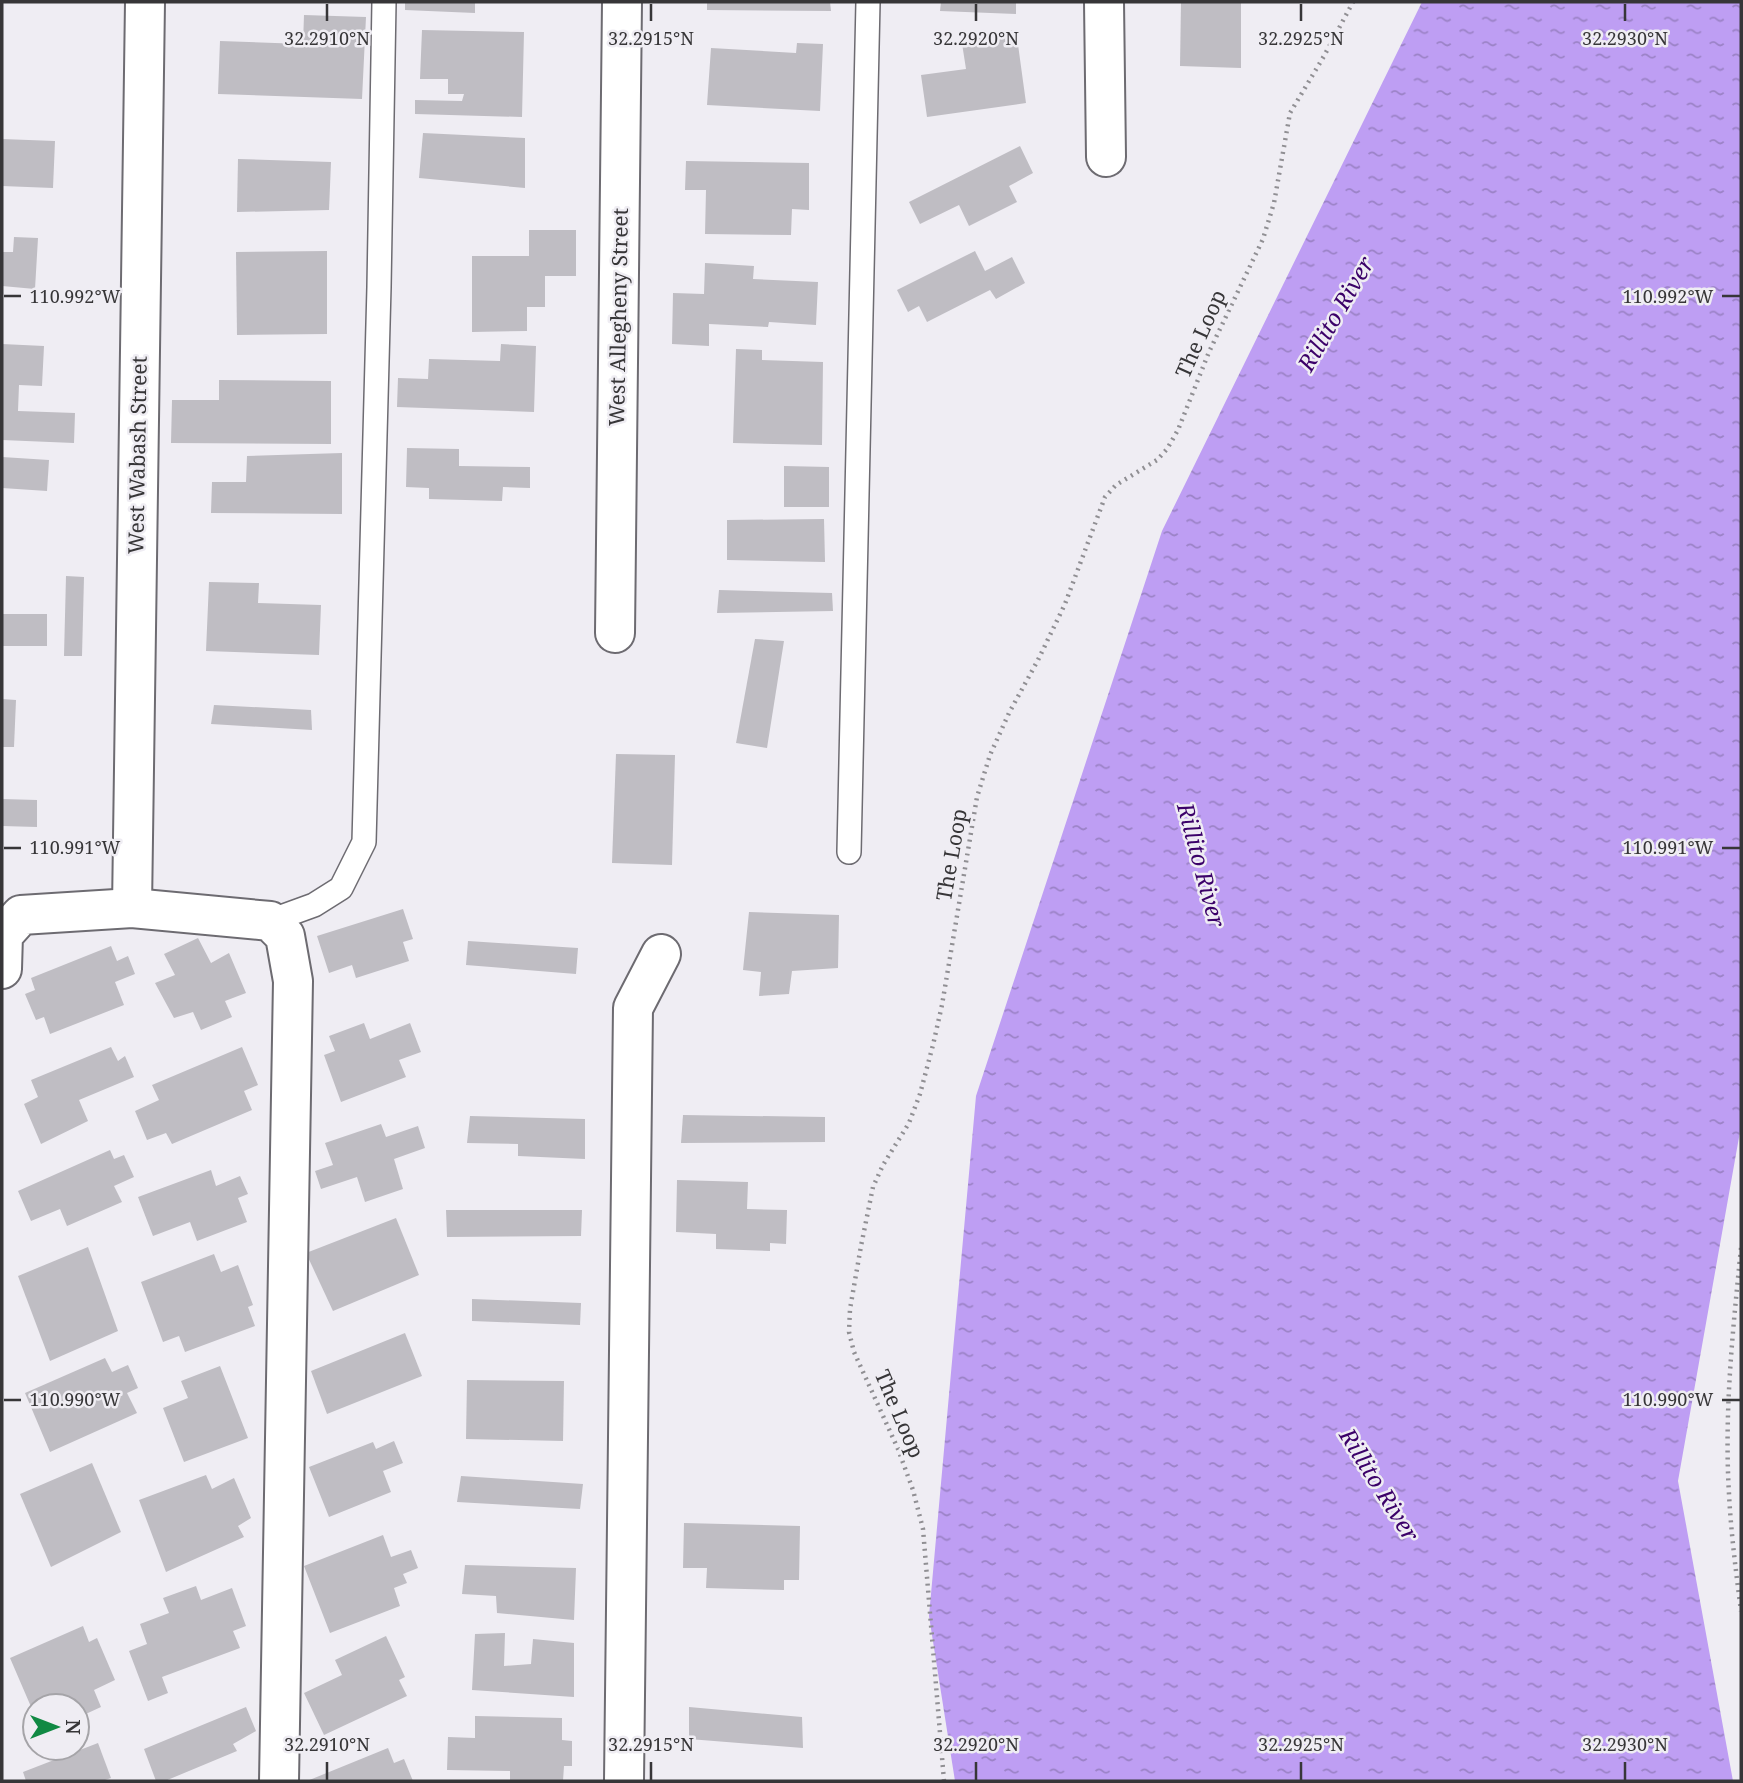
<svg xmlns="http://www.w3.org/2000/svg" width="1743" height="1783" font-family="'Noto Serif',serif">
	<defs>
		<pattern id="water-ripples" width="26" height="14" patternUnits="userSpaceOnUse" patternTransform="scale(1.75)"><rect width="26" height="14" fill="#be9ef3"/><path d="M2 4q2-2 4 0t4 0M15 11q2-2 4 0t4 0" fill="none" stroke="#9b82c6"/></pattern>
	</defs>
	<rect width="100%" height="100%" fill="#efedf3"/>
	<!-- water -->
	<polygon fill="url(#water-ripples)" points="1422,2 1741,2 1741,1126 1678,1481 1733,1781 955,1781 929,1616 976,1096 1162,531"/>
	<!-- building -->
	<g fill="#bfbdc3">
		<polygon points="405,2 475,2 475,13 405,10"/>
		<polygon points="707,2 830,2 831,11 707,10"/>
		<polygon points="941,2 1016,2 1016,14 940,11"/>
		<polygon points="1181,2 1241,2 1241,68 1180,66"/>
		<polygon points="304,15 366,17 362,99 218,94 220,41 303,44"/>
		<polygon points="422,30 524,32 522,117 415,114 415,100 462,101 464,94 448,94 448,79 420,79"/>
		<polygon points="1016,30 1026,103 927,117 921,75 966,69 961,37"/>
		<polygon points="797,43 823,44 820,111 707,105 711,48 796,53"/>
		<polygon points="423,133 525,138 525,188 419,178"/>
		<polygon points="2,139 55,141 53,188 2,186"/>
		<polygon points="1020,146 1033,173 1009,186 1017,202 969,226 959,205 920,224 909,202"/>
		<polygon points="238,159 331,162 329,210 237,212"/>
		<polygon points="686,161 809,163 809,210 792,209 791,235 705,234 706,190 685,190"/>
		<polygon points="529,230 576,230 576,276 545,276 545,307 527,307 527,331 472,332 472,256 529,256"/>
		<polygon points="14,237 38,238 35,289 2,286 2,252 13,252"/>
		<polygon points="327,251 327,334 237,335 236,252"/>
		<polygon points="975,251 985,271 1012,257 1025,283 996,299 990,290 927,322 919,306 908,312 897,290"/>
		<polygon points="705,263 754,266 753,279 818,282 816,325 769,322 768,327 709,324 709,346 672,344 673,293 704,294"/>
		<polygon points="2,344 44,346 42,386 19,385 18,411 75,413 74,443 2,440"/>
		<polygon points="501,344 536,346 534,412 397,407 398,378 428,379 429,359 500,361"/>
		<polygon points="736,349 762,350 762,360 823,362 822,445 733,443"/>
		<polygon points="219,380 331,381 331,444 171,443 172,400 219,400"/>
		<polygon points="407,448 459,449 459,466 530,467 530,488 503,487 502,501 429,499 429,488 406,487"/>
		<polygon points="342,453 342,514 211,513 212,482 246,482 247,456"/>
		<polygon points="2,457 49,460 47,491 2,488"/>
		<polygon points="784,466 829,467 829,507 784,507"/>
		<polygon points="824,519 825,562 727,560 727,520"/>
		<polygon points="66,576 84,577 82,656 64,656"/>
		<polygon points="209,582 259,583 258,603 321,605 319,655 206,651"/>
		<polygon points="719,590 832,593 833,611 717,613"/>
		<rect x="2" y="614" width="45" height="32"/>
		<polygon points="755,639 784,641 767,748 736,743"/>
		<polygon points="2,699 16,700 14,747 2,747"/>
		<polygon points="214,705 311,710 312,730 211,724"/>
		<polygon points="616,754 675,755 672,865 612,863"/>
		<polygon points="2,799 37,800 37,827 2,826"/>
		<polygon points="403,909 413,939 403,942 409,961 356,978 352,965 329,973 317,936"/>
		<polygon points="749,912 839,915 838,968 792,971 789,994 759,996 761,972 743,970"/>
		<polygon points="198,938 211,963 229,953 246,993 225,1001 232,1017 201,1030 193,1012 174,1018 155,983 175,975 164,954"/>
		<polygon points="468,941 578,948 576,974 466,965"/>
		<polygon points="111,946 117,961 128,956 135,974 115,982 124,1005 50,1034 44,1017 36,1020 25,994 35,990 31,978"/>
		<polygon points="364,1023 370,1039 410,1023 421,1052 399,1060 406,1077 341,1102 324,1055 335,1051 329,1036"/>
		<polygon points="111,1047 118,1061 125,1056 134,1077 79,1100 88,1121 41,1144 24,1104 38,1097 31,1080"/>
		<polygon points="242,1047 258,1085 244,1091 252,1110 172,1144 166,1133 147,1140 135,1111 159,1100 152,1085"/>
		<polygon points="683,1115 825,1117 825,1142 681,1143"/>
		<polygon points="470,1116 585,1119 585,1159 518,1156 518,1144 467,1143"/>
		<polygon points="381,1124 386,1137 418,1126 425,1148 394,1159 403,1189 365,1202 357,1177 321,1189 315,1171 333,1165 325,1143"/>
		<polygon points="110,1150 114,1159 124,1155 134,1177 114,1186 122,1202 67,1226 60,1209 31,1221 18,1191"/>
		<polygon points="211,1170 216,1186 240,1176 248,1194 238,1198 247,1222 197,1241 190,1222 153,1236 138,1197"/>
		<polygon points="677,1180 748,1182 747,1209 787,1210 786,1244 770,1243 770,1251 716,1249 716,1234 676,1232"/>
		<polygon points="446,1210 582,1210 581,1236 447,1237"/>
		<polygon points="396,1218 419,1275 333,1311 306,1253"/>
		<polygon points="88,1247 118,1331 50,1361 18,1276"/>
		<polygon points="214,1254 221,1272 238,1265 253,1305 248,1307 255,1326 185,1352 179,1336 163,1342 141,1282"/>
		<polygon points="472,1299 581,1303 580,1325 472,1321"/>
		<polygon points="405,1333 422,1376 327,1414 311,1371"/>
		<polygon points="105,1358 112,1372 128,1365 138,1388 127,1393 137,1413 50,1452 25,1393"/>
		<polygon points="220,1366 248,1438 184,1462 163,1408 188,1398 181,1381"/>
		<polygon points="467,1380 564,1381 563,1441 466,1439"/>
		<polygon points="394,1441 403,1463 383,1471 391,1492 329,1517 309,1467 373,1442 376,1449"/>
		<polygon points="92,1463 121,1532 51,1567 20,1494"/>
		<polygon points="206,1475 212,1489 234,1478 251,1518 238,1526 244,1537 166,1572 139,1500"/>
		<polygon points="461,1476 583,1484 580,1509 457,1502"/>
		<polygon points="684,1523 800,1526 799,1580 784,1580 784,1590 706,1588 707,1568 683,1568"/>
		<polygon points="383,1535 391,1557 411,1550 418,1568 403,1574 407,1583 394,1588 400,1606 330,1633 304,1566"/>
		<polygon points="465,1565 576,1568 574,1620 497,1613 496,1596 462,1594"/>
		<polygon points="196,1586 201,1600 232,1588 246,1626 233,1631 240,1648 162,1677 168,1693 148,1701 129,1651 147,1644 140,1624 169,1613 163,1598"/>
		<polygon points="83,1626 89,1642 97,1638 115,1680 94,1690 101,1707 77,1718 77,1706 35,1706 35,1716 10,1658"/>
		<polygon points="505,1633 504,1666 531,1664 533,1639 574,1643 574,1697 472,1690 475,1634"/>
		<polygon points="386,1636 405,1677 399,1680 407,1696 324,1735 304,1693 342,1675 335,1660"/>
		<polygon points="246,1707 256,1731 233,1744 237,1751 165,1781 156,1781 144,1749"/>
		<polygon points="689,1707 802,1717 803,1748 689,1739"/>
		<polygon points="475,1716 562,1718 562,1740 572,1741 572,1766 564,1766 563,1781 510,1781 510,1771 447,1770 448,1737 475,1738"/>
		<polygon points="98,1743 111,1778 102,1781 26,1781 23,1772"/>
		<polygon points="388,1748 394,1763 404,1759 413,1781 307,1781"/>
	</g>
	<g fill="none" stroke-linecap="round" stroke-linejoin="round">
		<defs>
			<g id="service">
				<polyline points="849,852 868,2"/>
				<polyline points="270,921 314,905 341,888 364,842 379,287 384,2"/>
			</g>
			<g id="minor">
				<polyline points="1104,2 1106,157"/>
				<polyline points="615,633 622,2"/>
				<polyline points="132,908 145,2"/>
				<polyline points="2,969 3,935 21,915 132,908 270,921 285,936 293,981 279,1781"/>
				<polyline points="624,1781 633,1008 661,954"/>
			</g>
		</defs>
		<!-- service casing -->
		<use href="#service" stroke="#6d6b71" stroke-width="26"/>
		<!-- minor casing -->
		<use href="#minor" stroke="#6d6b71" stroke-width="42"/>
		<!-- path -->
		<g stroke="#908f93" stroke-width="4.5" stroke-dasharray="2 5" stroke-linecap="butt">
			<path d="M1741,1248C1733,1329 1724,1411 1729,1494C1731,1533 1736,1572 1741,1611"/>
			<polyline points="944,1781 923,1529 913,1490 898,1449 854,1352 849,1332 850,1309 861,1246 873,1187 883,1165 909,1123 920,1094 933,1045 942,1005 977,797 990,755 1009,713 1038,660 1065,604 1105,497 1116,485 1157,460 1167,449 1178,430 1209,352 1263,239 1274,203 1290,113 1324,56 1353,2"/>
		</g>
		<!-- service -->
		<use href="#service" stroke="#fff" stroke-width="23"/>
		<!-- minor -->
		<use href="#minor" stroke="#fff" stroke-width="38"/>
	</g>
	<!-- ticks -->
	<path fill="none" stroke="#373638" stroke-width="2.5" d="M327,4V21M651,4V21M976,4V21M1301,4V21M1625,4V21M4,296H21M1722,296H1740M4,848H21M1722,848H1740M4,1400H21M1722,1400H1740M327,1762V1780M651,1762V1780M976,1762V1780M1301,1762V1780M1625,1762V1780"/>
	<g text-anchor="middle" stroke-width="5" stroke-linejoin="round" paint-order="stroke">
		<!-- street labels -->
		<g font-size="21" fill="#373638" stroke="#efedf3">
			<text transform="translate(619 317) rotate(-89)" y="7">West Allegheny Street</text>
			<text transform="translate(1201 334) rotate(-66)" y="7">The Loop</text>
			<text transform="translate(138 455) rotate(-89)" y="7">West Wabash Street</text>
			<text transform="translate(952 855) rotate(-80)" y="7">The Loop</text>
			<text transform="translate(899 1414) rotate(67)" y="7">The Loop</text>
		</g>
		<!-- water labels -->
		<g font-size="23" font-style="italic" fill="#3b0169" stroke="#efedf3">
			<text transform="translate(1336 314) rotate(-60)" y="8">Rillito River</text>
			<text transform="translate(1201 865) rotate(75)" y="8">Rillito River</text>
			<text transform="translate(1379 1485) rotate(58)" y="8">Rillito River</text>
		</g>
	</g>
	<g font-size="18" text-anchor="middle" fill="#373638" stroke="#efedf3" stroke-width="5" stroke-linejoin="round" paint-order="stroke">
		<text x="327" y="45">32.2910°N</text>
		<text x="651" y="45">32.2915°N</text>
		<text x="976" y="45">32.2920°N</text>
		<text x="1301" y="45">32.2925°N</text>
		<text x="1625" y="45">32.2930°N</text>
		<text x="1668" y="303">110.992°W</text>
		<text x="75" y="303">110.992°W</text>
		<text x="1668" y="854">110.991°W</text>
		<text x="75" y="854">110.991°W</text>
		<text x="1668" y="1406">110.990°W</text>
		<text x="75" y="1406">110.990°W</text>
		<text x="327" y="1751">32.2910°N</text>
		<text x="651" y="1751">32.2915°N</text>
		<text x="976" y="1751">32.2920°N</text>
		<text x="1301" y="1751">32.2925°N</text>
		<text x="1625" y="1751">32.2930°N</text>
	</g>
	<!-- border -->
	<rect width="1743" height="1783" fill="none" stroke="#373638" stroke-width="7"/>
	<!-- north arrow -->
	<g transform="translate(56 1727) rotate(90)"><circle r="33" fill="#efedf3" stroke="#a5a4a8" stroke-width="2"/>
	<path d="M0-5L12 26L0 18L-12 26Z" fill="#108943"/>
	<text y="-10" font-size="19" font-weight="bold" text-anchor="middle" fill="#373638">N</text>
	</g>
</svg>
